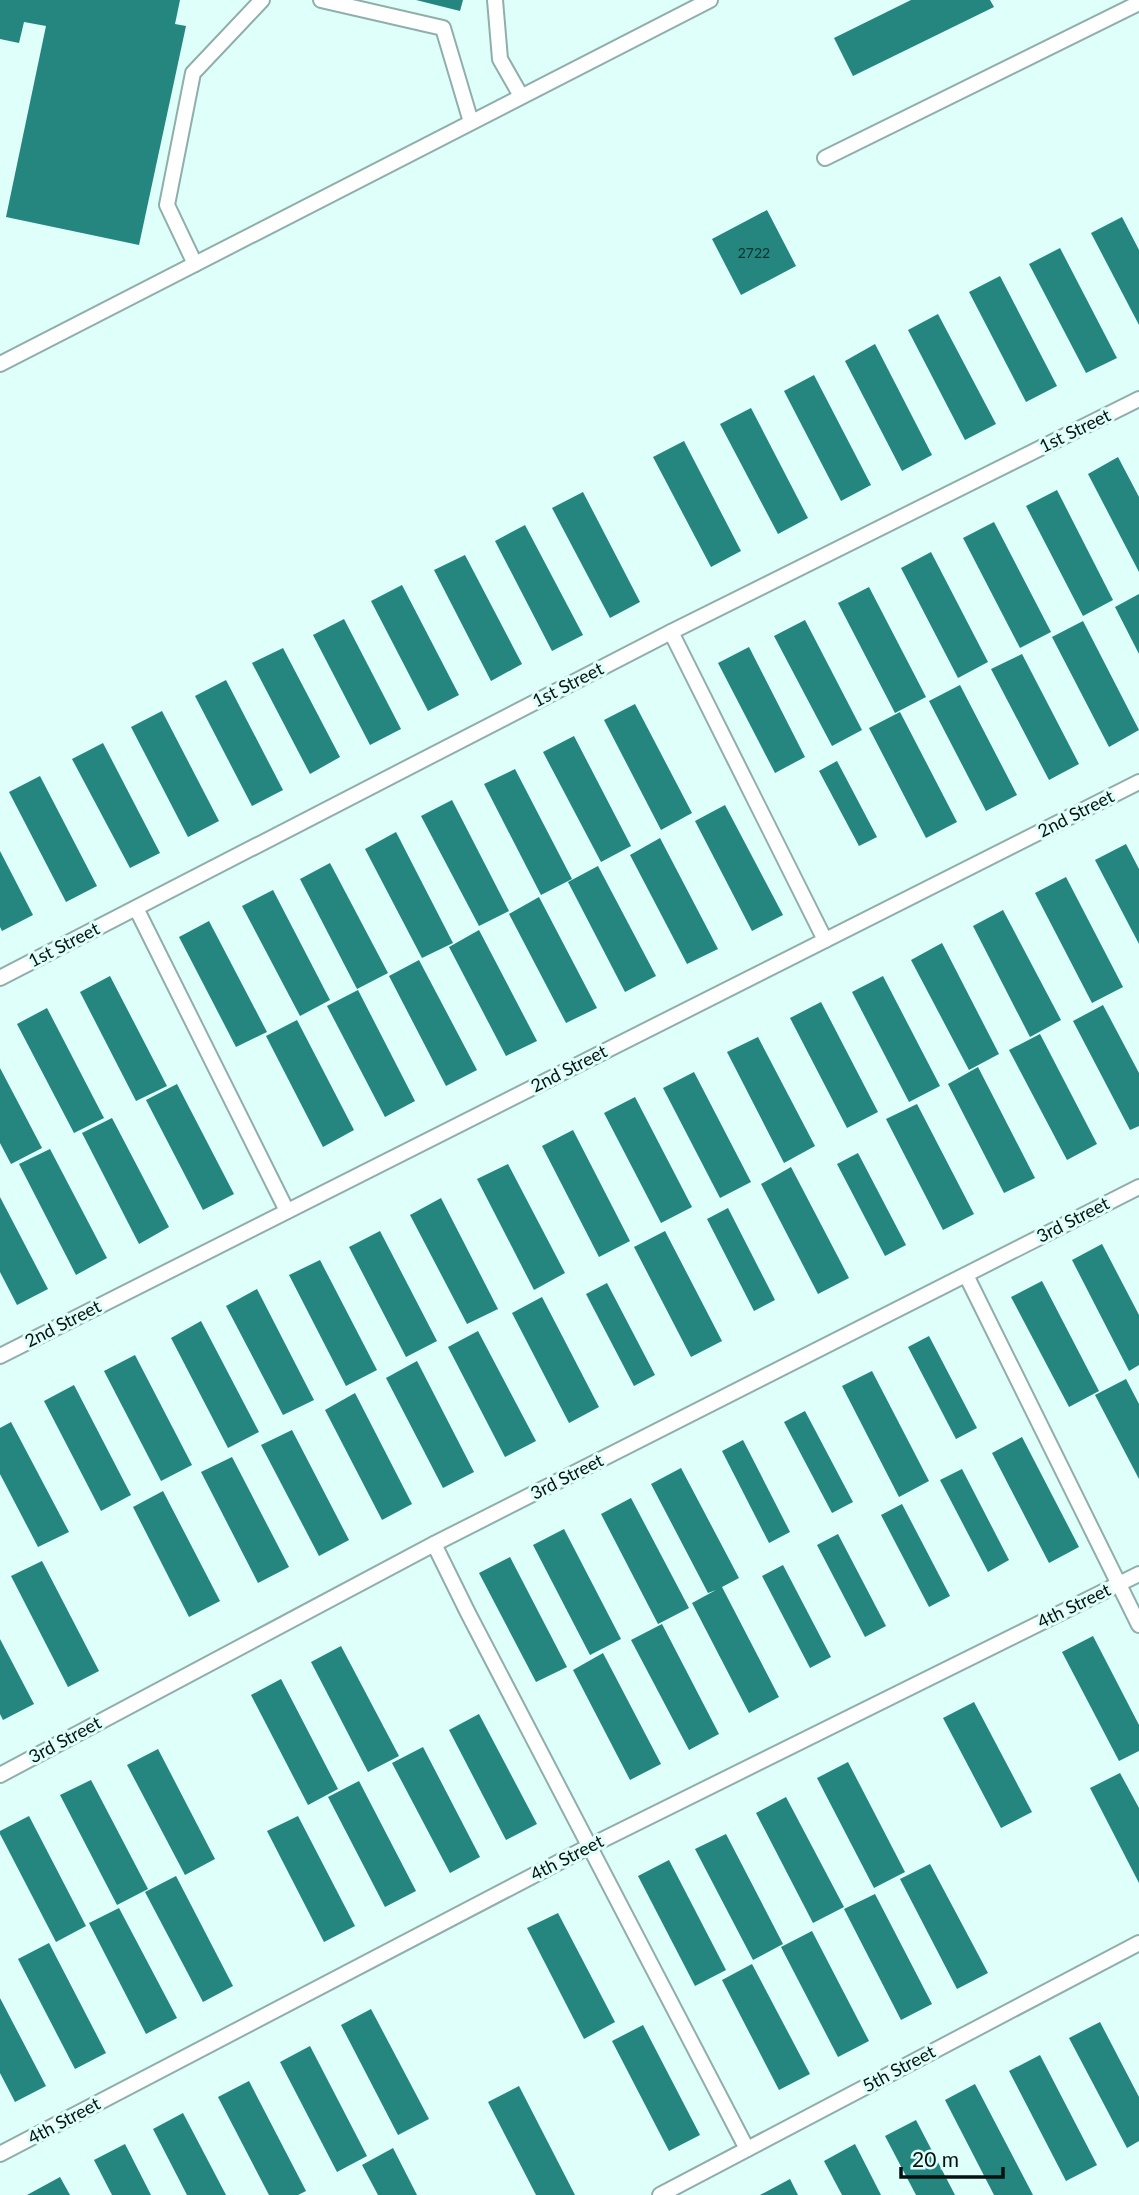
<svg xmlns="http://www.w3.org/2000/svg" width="1139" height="2195" font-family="Lato,sans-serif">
	<rect width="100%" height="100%" fill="#defffa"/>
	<!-- building -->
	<g fill="#24867e">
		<polygon points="0,0 180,0 175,24 186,26 139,245 6,217 46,26 24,22 19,43 0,39"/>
		<polygon points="416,0 463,0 460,11"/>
		<polygon points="911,0 990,0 994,7 853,76 834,38"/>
		<polygon points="767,210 796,266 741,295 712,239"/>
		<polygon points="1122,217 1139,250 1139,325 1091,233"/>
		<polygon points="1060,248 1117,358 1086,373 1029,264"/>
		<polygon points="1000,276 1057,386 1026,402 969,292"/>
		<polygon points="938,314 996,424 965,440 908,330"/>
		<polygon points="875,344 932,455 902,471 845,361"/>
		<polygon points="814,375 871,485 841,501 784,391"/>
		<polygon points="751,408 808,518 778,534 720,424"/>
		<polygon points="684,441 741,551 711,567 653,457"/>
		<polygon points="1118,457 1139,497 1139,572 1088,474"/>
		<polygon points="1057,490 1113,600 1083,616 1026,506"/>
		<polygon points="583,492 640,602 610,618 552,508"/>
		<polygon points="994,522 1051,632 1020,648 963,538"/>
		<polygon points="525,525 583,635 552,651 495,541"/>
		<polygon points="931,552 988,662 958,678 901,568"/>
		<polygon points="465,555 522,664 491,681 434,570"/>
		<polygon points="402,585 459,695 428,711 371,601"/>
		<polygon points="869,587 926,697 895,713 838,603"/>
		<polygon points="1139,594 1139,654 1115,607"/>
		<polygon points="344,619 401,729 370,745 313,635"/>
		<polygon points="805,620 862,730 832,746 774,636"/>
		<polygon points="1083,621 1139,730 1109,747 1052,637"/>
		<polygon points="749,647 805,757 775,773 718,663"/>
		<polygon points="283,648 340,757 310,774 252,663"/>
		<polygon points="1022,654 1079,764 1049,780 991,669"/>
		<polygon points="226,680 283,790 252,806 195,696"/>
		<polygon points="960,685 1017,795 986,811 929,701"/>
		<polygon points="635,704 692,813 661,830 604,720"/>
		<polygon points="162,711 219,821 188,837 131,727"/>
		<polygon points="900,712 957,822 926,838 869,728"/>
		<polygon points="574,736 631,846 601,862 543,752"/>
		<polygon points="103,743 160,853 130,868 72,759"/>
		<polygon points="837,761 877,837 859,846 819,771"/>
		<polygon points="515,769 572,879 541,895 484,784"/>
		<polygon points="40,776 97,886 66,902 9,792"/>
		<polygon points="452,800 509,911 479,926 421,816"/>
		<polygon points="725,805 783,915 752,931 695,821"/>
		<polygon points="396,832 453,943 422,958 365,849"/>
		<polygon points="660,838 718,949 687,964 630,855"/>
		<polygon points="1126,844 1139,869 1139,944 1095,860"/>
		<polygon points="0,851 33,915 2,931 0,927"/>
		<polygon points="330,863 388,973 357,989 300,879"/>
		<polygon points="598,866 656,976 625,992 568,882"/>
		<polygon points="1066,877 1123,987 1092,1003 1035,893"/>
		<polygon points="273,890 330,1000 300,1016 242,906"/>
		<polygon points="539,897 597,1008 566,1023 509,914"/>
		<polygon points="1003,910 1061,1020 1030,1037 973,926"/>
		<polygon points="209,921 267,1032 236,1047 179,937"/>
		<polygon points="479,930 537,1041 506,1056 449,947"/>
		<polygon points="942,943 999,1054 969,1070 911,960"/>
		<polygon points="419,960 477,1070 446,1086 389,976"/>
		<polygon points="110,976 167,1086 136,1101 80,992"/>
		<polygon points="883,976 940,1086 909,1102 852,992"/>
		<polygon points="358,990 415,1101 385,1117 327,1006"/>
		<polygon points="821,1002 878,1112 847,1128 790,1018"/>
		<polygon points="1103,1005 1139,1073 1139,1126 1130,1130 1073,1021"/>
		<polygon points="47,1008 104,1118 74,1133 17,1024"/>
		<polygon points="297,1020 354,1130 323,1147 266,1036"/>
		<polygon points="1040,1034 1097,1144 1067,1160 1009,1050"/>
		<polygon points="758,1037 815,1146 784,1163 727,1052"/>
		<polygon points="978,1067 1035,1178 1004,1193 948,1084"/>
		<polygon points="0,1068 42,1148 11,1164 0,1143"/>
		<polygon points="694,1072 751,1182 720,1198 663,1088"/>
		<polygon points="177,1084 234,1194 203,1210 146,1100"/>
		<polygon points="635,1097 692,1207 661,1223 604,1113"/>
		<polygon points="917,1104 974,1214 943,1230 886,1119"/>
		<polygon points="112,1118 169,1227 139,1244 82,1133"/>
		<polygon points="573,1130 630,1241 599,1257 542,1146"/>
		<polygon points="50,1149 107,1258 76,1275 19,1164"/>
		<polygon points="858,1153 906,1245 885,1256 837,1164"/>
		<polygon points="508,1164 565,1273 534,1290 477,1179"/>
		<polygon points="791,1167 849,1278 818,1294 761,1184"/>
		<polygon points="0,1197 48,1289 17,1305 0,1272"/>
		<polygon points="441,1198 498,1309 467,1324 410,1215"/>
		<polygon points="728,1208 775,1300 754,1311 707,1219"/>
		<polygon points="380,1231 437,1341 406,1357 349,1247"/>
		<polygon points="665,1231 722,1341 691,1357 634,1247"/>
		<polygon points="1102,1244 1139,1315 1139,1365 1129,1371 1072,1260"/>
		<polygon points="320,1260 377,1370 346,1386 289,1275"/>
		<polygon points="1042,1281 1099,1391 1069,1407 1011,1297"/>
		<polygon points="607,1283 655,1375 634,1386 586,1294"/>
		<polygon points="257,1289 314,1400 283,1415 226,1306"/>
		<polygon points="542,1297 599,1407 569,1423 512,1313"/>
		<polygon points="201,1321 259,1432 228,1448 171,1338"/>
		<polygon points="478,1331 536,1441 505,1457 448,1347"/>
		<polygon points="929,1336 977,1428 956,1439 908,1347"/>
		<polygon points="135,1355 192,1465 161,1481 104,1371"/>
		<polygon points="417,1361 474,1472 443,1488 386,1378"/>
		<polygon points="872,1371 929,1481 899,1497 842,1386"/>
		<polygon points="1126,1379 1139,1404 1139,1479 1095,1395"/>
		<polygon points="74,1385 131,1495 101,1511 44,1401"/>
		<polygon points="355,1393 412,1504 382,1520 325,1410"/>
		<polygon points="805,1411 853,1502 832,1513 784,1422"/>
		<polygon points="11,1422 69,1532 38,1547 0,1474 0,1428"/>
		<polygon points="292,1430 349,1540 319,1556 261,1445"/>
		<polygon points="1022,1437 1079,1547 1049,1563 992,1453"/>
		<polygon points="743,1440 790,1532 769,1543 722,1451"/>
		<polygon points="232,1457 289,1567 258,1583 201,1472"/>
		<polygon points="681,1468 739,1578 722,1587 779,1697 749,1713 692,1603 716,1590 708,1593 651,1484"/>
		<polygon points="962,1469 1009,1560 988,1572 940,1480"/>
		<polygon points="163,1491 220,1601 189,1617 133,1507"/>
		<polygon points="631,1498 689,1608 658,1624 601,1514"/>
		<polygon points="902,1504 950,1596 929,1607 881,1515"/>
		<polygon points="564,1529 621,1639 590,1655 533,1545"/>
		<polygon points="838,1534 886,1626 865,1637 817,1545"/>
		<polygon points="510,1557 567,1667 536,1682 479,1573"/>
		<polygon points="42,1561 99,1671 68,1687 11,1576"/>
		<polygon points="783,1565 831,1657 810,1668 762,1576"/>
		<polygon points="662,1624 719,1734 689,1750 631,1640"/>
		<polygon points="1093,1636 1139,1725 1139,1751 1119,1761 1062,1652"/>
		<polygon points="0,1639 34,1704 3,1720 0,1714"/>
		<polygon points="341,1646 399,1756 368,1772 311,1662"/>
		<polygon points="603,1653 661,1764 630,1780 573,1670"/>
		<polygon points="281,1679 338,1789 308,1805 251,1695"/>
		<polygon points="974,1702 1032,1812 1001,1828 943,1718"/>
		<polygon points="479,1714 537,1824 506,1840 449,1730"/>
		<polygon points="423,1747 480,1857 450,1873 392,1763"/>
		<polygon points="158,1749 215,1859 185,1875 127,1765"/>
		<polygon points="848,1762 905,1872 874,1888 817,1778"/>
		<polygon points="1120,1773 1139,1808 1139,1883 1090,1788"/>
		<polygon points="91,1780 148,1889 117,1905 60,1795"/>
		<polygon points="359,1781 416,1891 385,1907 328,1797"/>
		<polygon points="786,1797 844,1907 813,1923 756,1813"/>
		<polygon points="29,1816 86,1926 56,1942 0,1834 0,1831"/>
		<polygon points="298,1816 355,1926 324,1942 267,1831"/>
		<polygon points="726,1834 783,1944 753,1960 695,1849"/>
		<polygon points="669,1860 726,1970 695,1986 638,1876"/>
		<polygon points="930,1864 988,1973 957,1989 900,1879"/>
		<polygon points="176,1876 233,1986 203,2002 145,1892"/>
		<polygon points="875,1894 932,2004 901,2020 844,1909"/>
		<polygon points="119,1908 177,2018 146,2034 89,1923"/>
		<polygon points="558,1913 615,2022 584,2039 527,1928"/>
		<polygon points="812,1931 869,2041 838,2057 781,1947"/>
		<polygon points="49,1943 106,2053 75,2069 18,1959"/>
		<polygon points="752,1964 810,2074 779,2090 722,1980"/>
		<polygon points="0,1998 46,2086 15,2102 0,2073"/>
		<polygon points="371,2009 429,2119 398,2135 341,2025"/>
		<polygon points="1100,2022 1139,2097 1139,2141 1127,2148 1069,2038"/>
		<polygon points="643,2025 700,2135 669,2151 612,2041"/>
		<polygon points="310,2046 367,2156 337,2172 280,2062"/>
		<polygon points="1040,2055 1097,2165 1066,2181 1009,2071"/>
		<polygon points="249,2081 306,2191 298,2195 269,2195 218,2097"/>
		<polygon points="975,2084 1033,2195 994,2195 945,2100"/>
		<polygon points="519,2086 575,2195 536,2195 488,2102"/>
		<polygon points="183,2113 226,2195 187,2195 153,2129"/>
		<polygon points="916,2120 955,2195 916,2195 885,2136"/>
		<polygon points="125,2144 151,2195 112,2195 94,2160"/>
		<polygon points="855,2144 881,2195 842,2195 824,2161"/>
		<polygon points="393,2148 417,2195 378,2195 362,2165"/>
		<polygon points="60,2177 70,2195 27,2195"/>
		<polygon points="790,2179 798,2195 760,2195"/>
	</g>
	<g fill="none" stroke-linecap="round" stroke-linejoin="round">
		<defs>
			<g id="lane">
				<polyline points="321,0 443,28 471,122"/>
				<polyline points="495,0 500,59 521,96"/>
				<polyline points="825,158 1139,3"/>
				<polyline points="195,264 167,205 193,73 262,0"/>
				<polyline points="0,364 710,0"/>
				<polyline points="671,632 825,940"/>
				<polyline points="136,908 287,1211"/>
				<polyline points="0,978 671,632 1139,399"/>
				<polyline points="966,1275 1139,1625"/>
				<polyline points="0,1356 1139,782"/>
				<polyline points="434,1544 468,1613 747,2149"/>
				<polyline points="0,1775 434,1544 1139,1187"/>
				<polyline points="0,2154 588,1847 1139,1574"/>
				<polyline points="660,2195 1139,1943"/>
			</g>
		</defs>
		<!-- lane casing -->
		<use href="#lane" stroke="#90aeab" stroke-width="18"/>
		<!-- lane -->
		<use href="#lane" stroke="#fff" stroke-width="14"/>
	</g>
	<g text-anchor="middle" stroke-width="6" stroke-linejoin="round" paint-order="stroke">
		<!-- number labels -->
		<g font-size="14" fill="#0e2f2c">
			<text x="754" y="258">2722</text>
		</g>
		<!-- street labels -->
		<g font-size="18" fill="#071211" stroke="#defffa">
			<text transform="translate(1075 431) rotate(-26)" y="6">1st Street</text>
			<text transform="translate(568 685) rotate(-27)" y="6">1st Street</text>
			<text transform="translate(1076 814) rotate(-27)" y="6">2nd Street</text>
			<text transform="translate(64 945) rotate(-27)" y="6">1st Street</text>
			<text transform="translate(569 1069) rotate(-27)" y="6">2nd Street</text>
			<text transform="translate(1073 1220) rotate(-27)" y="6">3rd Street</text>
			<text transform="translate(63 1324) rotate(-27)" y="6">2nd Street</text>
			<text transform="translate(567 1477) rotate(-27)" y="6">3rd Street</text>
			<text transform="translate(1074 1606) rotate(-26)" y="6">4th Street</text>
			<text transform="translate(65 1740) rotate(-28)" y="6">3rd Street</text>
			<text transform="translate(567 1858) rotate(-27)" y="6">4th Street</text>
			<text transform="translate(899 2069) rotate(-28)" y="6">5th Street</text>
			<text transform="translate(64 2121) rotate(-28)" y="6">4th Street</text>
		</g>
	</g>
	<!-- scale -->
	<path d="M901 2167v10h102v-10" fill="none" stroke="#071211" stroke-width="3.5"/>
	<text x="912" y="2167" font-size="21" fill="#071211" stroke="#defffa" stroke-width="5" paint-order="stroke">20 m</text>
</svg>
